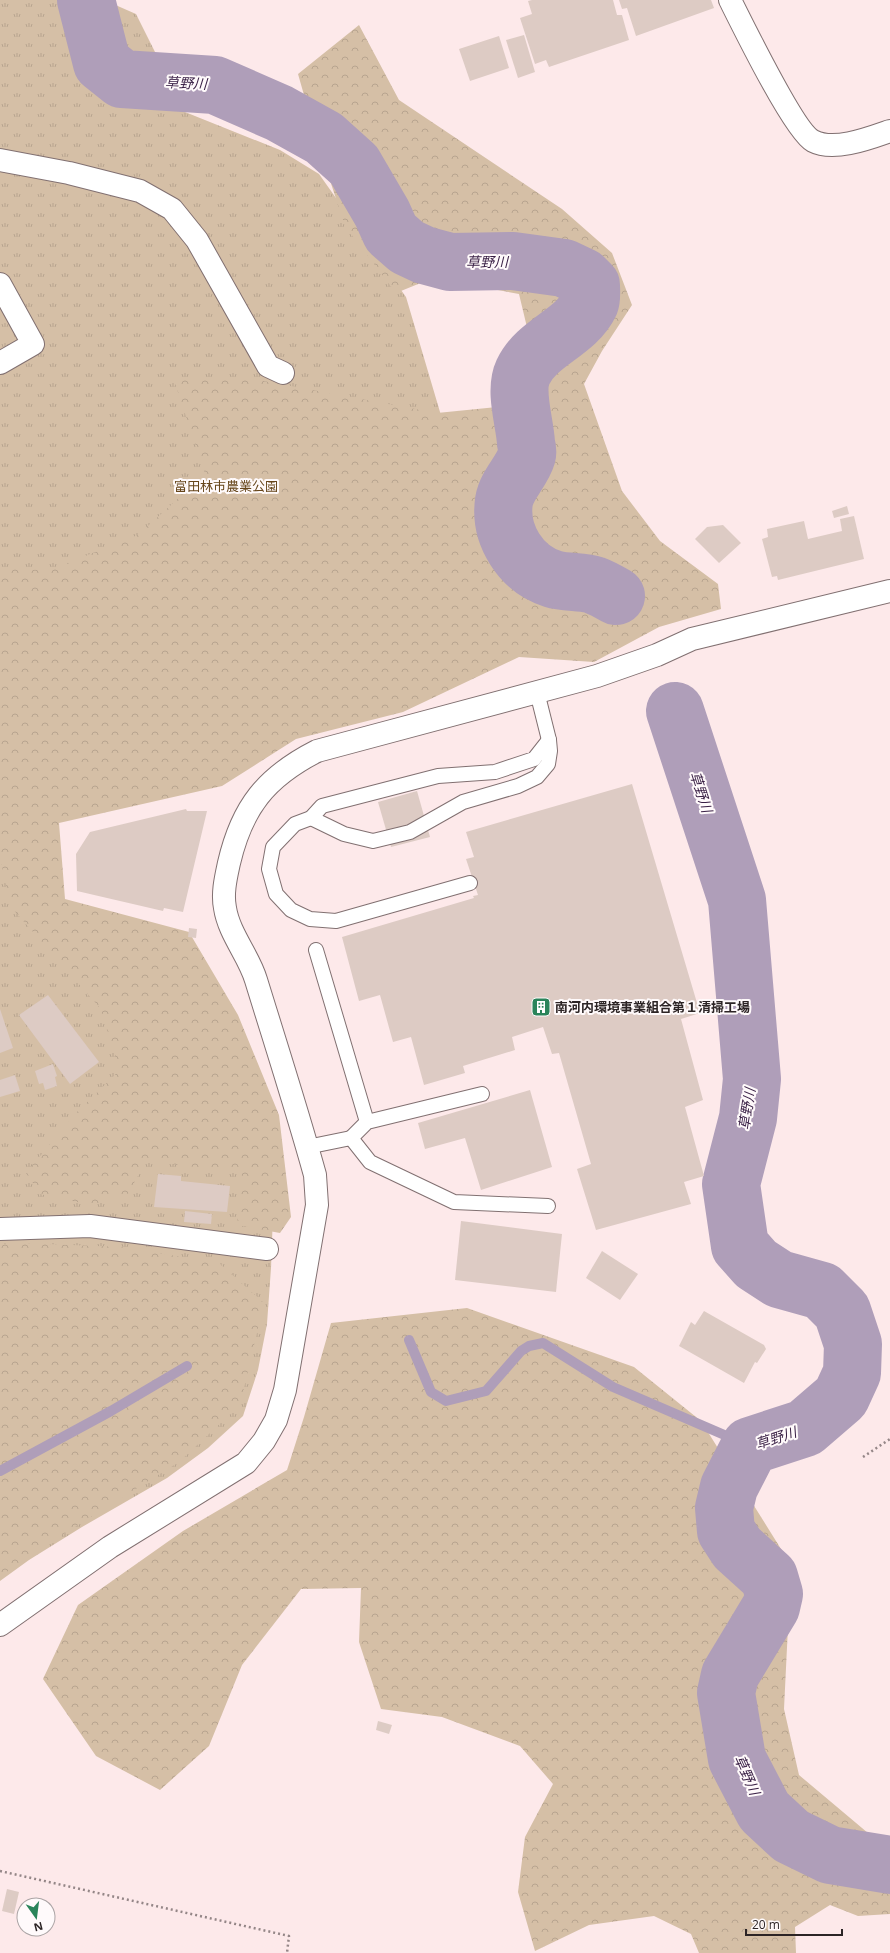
<svg xmlns="http://www.w3.org/2000/svg" width="890" height="1953" font-family="'Open Sans','Noto Sans JP',sans-serif">
	<defs>
		<pattern id="grass-tufts" width="24" height="20" patternUnits="userSpaceOnUse"><rect width="24" height="20" fill="#d5bfa6"/><path d="M3 7l-1-3M5 7V3M7 7l1-3M15 17l-1-3M17 17v-4M19 17l1-3" fill="none" stroke="#b7a48f"/></pattern>
		<pattern id="forest-crowns" width="20" height="18" patternUnits="userSpaceOnUse"><rect width="20" height="18" fill="#d5bfa6"/><path d="M2 6a3 3 0 1 1 6 0M12 15a3 3 0 1 1 6 0" fill="none" stroke="#b7a48f"/></pattern>
	</defs>
	<rect width="100%" height="100%" fill="#fde9ea"/>
	<!-- grass -->
	<polygon fill="url(#grass-tufts)" points="0,0 104,0 136,14 185,112 280,150 319,174 406,297 453,456 40,816 47,907 121,953 273,1214 271,1268 267,1324 258,1370 243,1416 208,1448 167,1478 82,1527 29,1560 0,1581"/>
	<!-- forest -->
	<g fill="url(#forest-crowns)">
		<polygon points="359,25 399,100 562,209 612,253 632,305 602,351 584,384 622,491 660,541 718,584 721,609 659,627 594,662 519,657 403,712 296,739 222,786 59,823 65,899 189,932 238,1015 279,1115 291,1217 280,1233 237,1225 242,1173 146,1161 128,1194 91,1205 40,1194 26,1173 77,1112 120,1070 100,1008 11,907 0,858 0,577 4,569 50,570 138,535 205,474 174,380 242,377 437,413 497,407 531,344 519,294 433,278 396,293 345,226 318,144 298,74"/>
		<polygon points="22,1243 121,1247 219,1263 264,1303 240,1405 179,1462 28,1556 0,1577 0,1244"/>
		<polygon points="467,1308 634,1367 701,1421 791,1565 784,1709 799,1775 887,1849 890,1848 890,1914 858,1916 830,1905 795,1927 796,1953 699,1953 691,1934 654,1916 589,1925 535,1951 518,1892 525,1837 553,1784 520,1746 442,1717 381,1709 359,1642 361,1588 301,1589 242,1665 209,1746 160,1790 96,1756 43,1679 78,1605 183,1531 287,1470 304,1417 331,1323"/>
	</g>
	<g fill="none" stroke-linecap="round" stroke-linejoin="round">
		<!-- stream -->
		<g stroke="#af9eb9" stroke-width="10">
			<polyline points="409,1340 431,1392 446,1401 486,1391 521,1351 529,1346 543,1343 613,1387 750,1446"/>
			<polyline points="0,1471 111,1411 187,1366"/>
		</g>
		<!-- river -->
		<g stroke="#af9eb9" stroke-width="58">
			<path d="M86,0L102,63L122,79L215,85L279,113L324,138L354,165L382,213L391,233L407,247L424,255L450,262L513,261L564,268L583,277L591,285C591,291 592,298 590,303C576,333 537,342 523,372C514,391 525,423 526,443C527,447 528,452 527,455C522,472 507,484 504,501C499,535 521,569 553,579C566,583 582,581 594,585C602,588 609,592 616,596"/>
			<polyline points="675,711 737,900 752,1079 748,1118 731,1184 740,1246 756,1264 779,1279 822,1291 842,1311 853,1344 852,1373 841,1397 805,1428 750,1446 729,1487 724,1508 726,1531 737,1548 769,1577 774,1594 771,1607 730,1675 726,1693 737,1759 764,1811 791,1836 830,1855 890,1865"/>
		</g>
	</g>
	<!-- building -->
	<g fill="#ddcbc4">
		<polygon points="532,0 613,0 617,15 622,15 629,40 549,67 546,60 535,64 520,18 532,14 528,1"/>
		<polygon points="619,0 711,0 714,8 636,36 627,8 622,9"/>
		<polygon points="524,35 535,72 518,78 506,40"/>
		<polygon points="499,36 509,68 470,81 459,49"/>
		<polygon points="847,506 849,514 834,518 832,511"/>
		<polygon points="854,516 864,559 778,580 777,576 772,577 762,539 768,537 767,529 804,521 808,539 842,531 840,519"/>
		<polygon points="723,525 741,543 719,563 695,539 707,527"/>
		<polygon points="632,784 700,1013 681,1019 703,1100 685,1107 704,1176 684,1182 691,1204 596,1230 577,1169 591,1164 559,1053 552,1054 543,1027 512,1037 515,1050 463,1066 465,1073 424,1085 411,1037 393,1042 380,995 359,1001 342,937 474,898 473,896 478,895 466,859 474,857 466,832"/>
		<polygon points="417,791 430,837 391,847 378,802"/>
		<polygon points="186,809 187,811 207,811 183,912 164,908 163,911 77,891 76,854 90,832"/>
		<polygon points="189,928 197,929 196,938 188,937"/>
		<polygon points="48,995 99,1062 70,1084 19,1015"/>
		<polygon points="0,1009 13,1048 0,1053"/>
		<polygon points="53,1064 57,1076 55,1077 57,1086 45,1090 43,1083 39,1084 35,1071"/>
		<polygon points="15,1075 20,1091 0,1097 0,1080"/>
		<polygon points="530,1090 552,1167 481,1190 465,1138 425,1149 418,1123"/>
		<polygon points="158,1174 181,1176 181,1181 230,1186 227,1212 154,1207"/>
		<polygon points="185,1211 212,1214 211,1224 184,1222"/>
		<polygon points="461,1221 562,1234 556,1292 455,1280"/>
		<polygon points="602,1251 638,1274 620,1300 586,1278"/>
		<polygon points="704,1311 764,1345 766,1349 757,1363 755,1362 744,1383 679,1346 691,1322 695,1325"/>
		<polygon points="378,1721 392,1725 389,1734 376,1730"/>
		<polygon points="7,1889 19,1892 14,1914 2,1911"/>
	</g>
	<g fill="none" stroke-linecap="round" stroke-linejoin="round">
		<defs>
			<g id="lane">
				<polyline points="311,818 344,834 373,841 410,832 463,802 518,786 537,777 548,764 550,751 549,740 537,692"/>
				<polyline points="470,883 336,921 310,919 291,910 276,894 269,869 273,847 295,824 311,818 322,806 438,776 495,772 534,759 549,740"/>
				<polyline points="316,950 367,1122"/>
				<polyline points="351,1138 367,1122 482,1094"/>
				<polyline points="307,1147 351,1138 370,1162 454,1202 548,1206"/>
			</g>
			<g id="street">
				<path d="M730,0C742,24 795,132 813,141C834,152 870,138 890,131"/>
				<polyline points="0,160 69,173 140,191 172,209 197,240 268,366 283,373"/>
				<polyline points="0,284 33,344 0,363"/>
				<polyline points="0,1229 90,1226 267,1249"/>
			</g>
			<path id="secondary" d="M0,1625L110,1547L246,1463L264,1441L276,1420L285,1390L317,1205L315,1175C297,1110 276,1045 256,980C249,956 229,934 225,908C222,893 226,877 229,863C242,807 266,777 317,751L597,676L657,655L692,639L890,591"/>
		</defs>
		<!-- lane casing -->
		<use href="#lane" stroke="#817071" stroke-width="16"/>
		<!-- street casing -->
		<use href="#street" stroke="#817071" stroke-width="24"/>
		<!-- secondary casing -->
		<use href="#secondary" stroke="#817071" stroke-width="24"/>
		<!-- path -->
		<g stroke="#948687" stroke-width="2.5" stroke-dasharray="2 3" stroke-linecap="butt">
			<polyline points="863,1457 890,1439"/>
			<polyline points="0,1871 289,1936 287,1953"/>
		</g>
		<!-- lane -->
		<use href="#lane" stroke="#fff" stroke-width="14"/>
		<!-- street -->
		<use href="#street" stroke="#fff" stroke-width="22"/>
		<!-- secondary -->
		<use href="#secondary" stroke="#fff" stroke-width="22"/>
	</g>
	<!-- icons -->
	<defs>
		<symbol id="building-square" viewBox="-11 -11 22 22"><rect x="-9" y="-9" width="18" height="18" rx="4" fill="#2a845a" stroke="#fffafb"/><path d="M-4-6H4V6H1V3H-1V6H-4ZM-2.5-4.3h1.7v1.8h-1.7ZM.8-4.3h1.7v1.8H.8ZM-2.5-1h1.7V.8h-1.7ZM.8-1h1.7V.8H.8Z" fill="#fff"/></symbol>
	</defs>
	<g fill-rule="evenodd">
		<use href="#building-square" x="530" y="996" width="22" height="22"/>
	</g>
	<g text-anchor="middle" stroke-width="4" stroke-linejoin="round" paint-order="stroke">
		<!-- park labels -->
		<g font-size="13" fill="#66451a" stroke="#fffafb">
			<text x="226" y="491">富田林市農業公園</text>
		</g>
		<!-- poi labels -->
		<g font-size="13" font-weight="bold" fill="#2c2425" stroke="#fffafb" text-anchor="start">
			<text x="555" y="1012">南河内環境事業組合第１清掃工場</text>
		</g>
		<!-- water labels -->
		<g font-size="14" font-style="italic" fill="#371d43" stroke="#fffafb">
			<text transform="translate(186 83) rotate(3)" y="5">草野川</text>
			<text x="487" y="267">草野川</text>
			<text transform="translate(701 792) rotate(72)" y="5">草野川</text>
			<text transform="translate(747 1109) rotate(-81)" y="5">草野川</text>
			<text transform="translate(776 1438) rotate(-18)" y="5">草野川</text>
			<text transform="translate(747 1775) rotate(66)" y="5">草野川</text>
		</g>
	</g>
	<!-- north arrow -->
	<g transform="translate(36 1917) rotate(166)"><circle r="19" fill="#fffafb" stroke="#aba4a5"/>
	<path d="M0-3L7 15L0 10L-7 15Z" fill="#2a845a"/>
	<text y="-6" font-size="11" font-weight="bold" text-anchor="middle" fill="#2c2425">N</text>
	</g>
	<!-- scale -->
	<path d="M746 1929v6h96v-6" fill="none" stroke="#2c2425" stroke-width="2"/>
	<text x="752" y="1929" font-size="12" fill="#2c2425" stroke="#fffafb" stroke-width="3" paint-order="stroke">20 m</text>
</svg>
